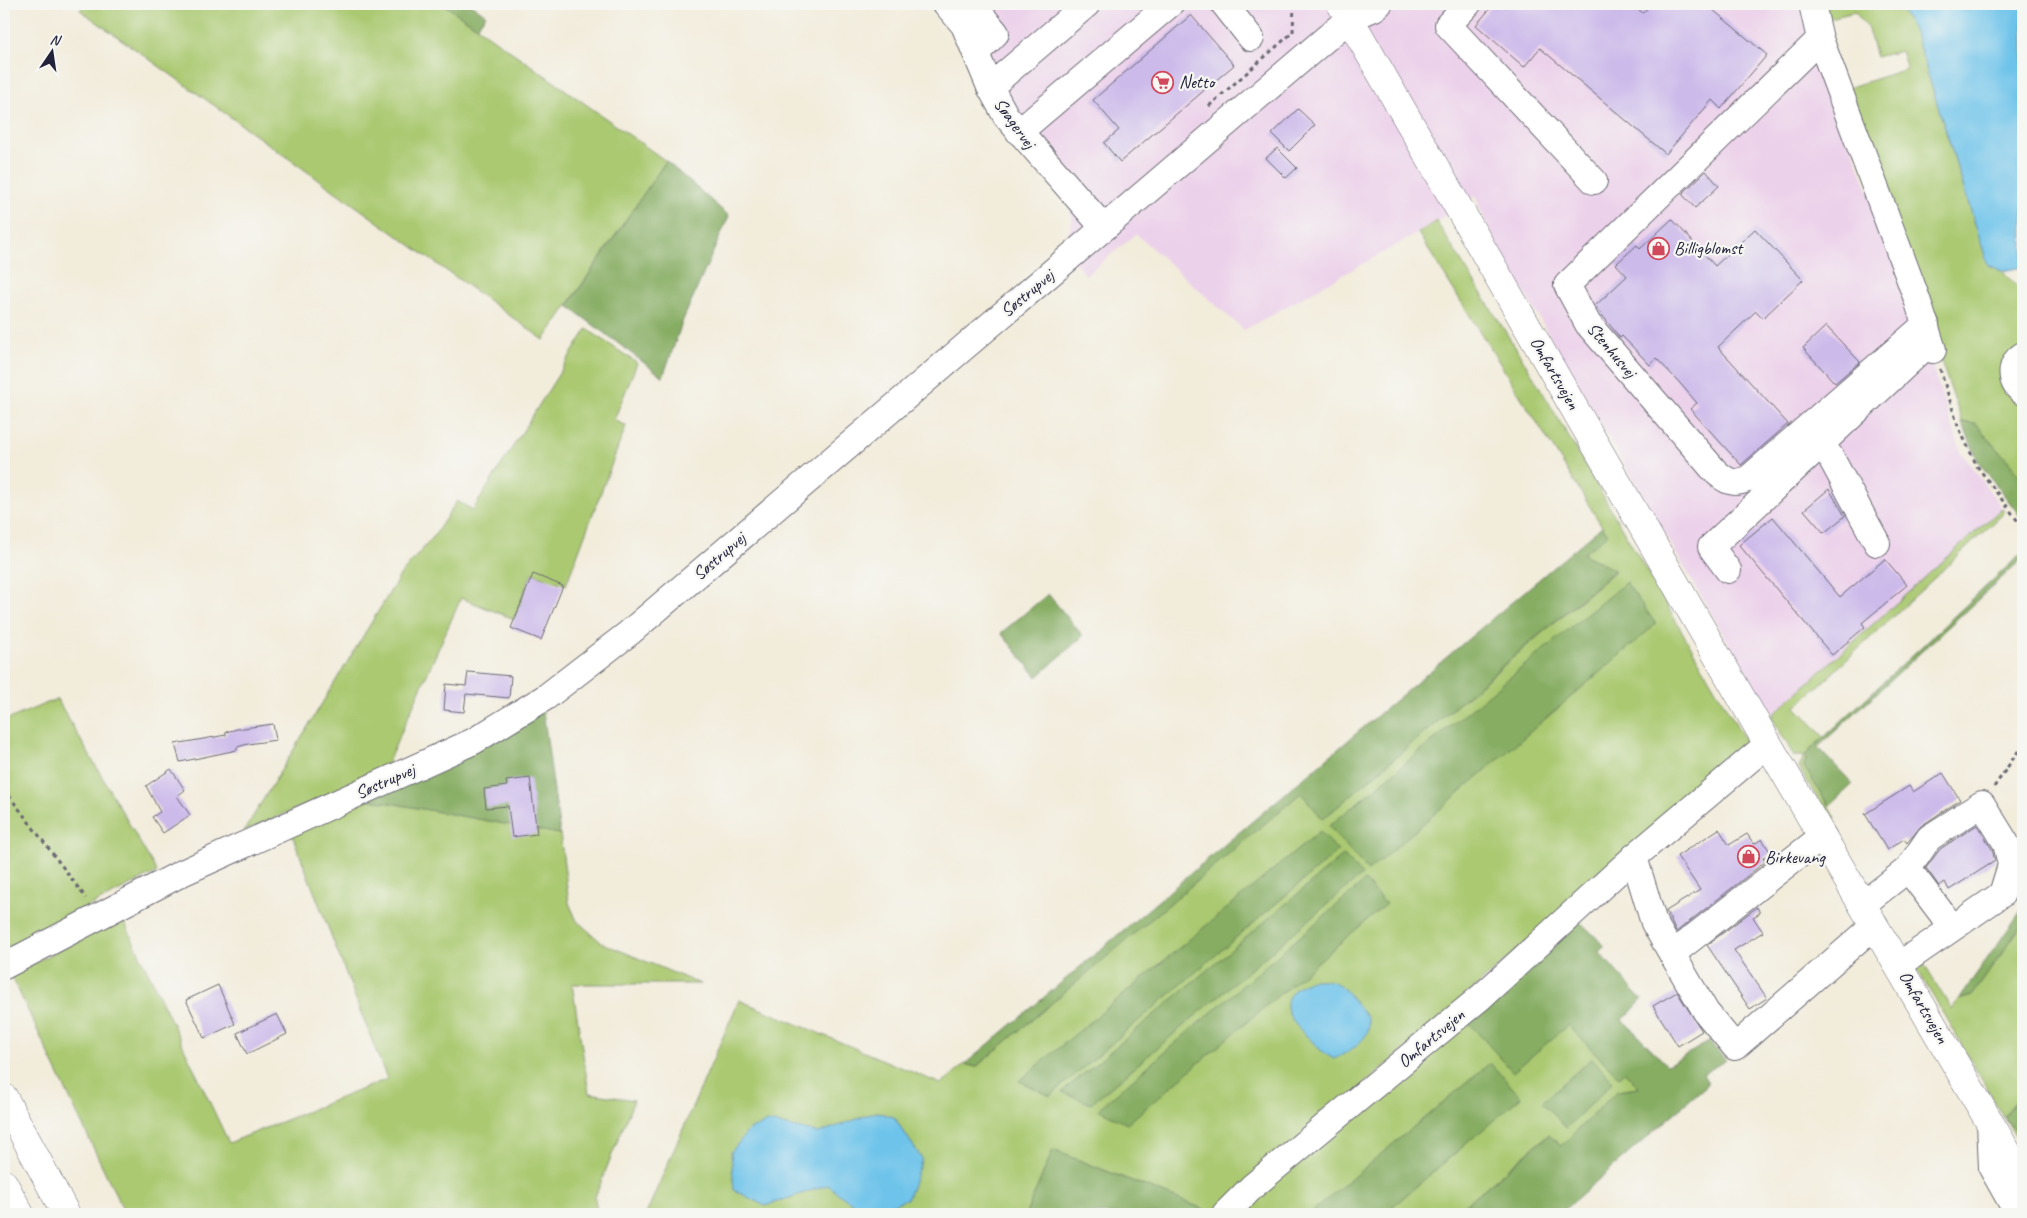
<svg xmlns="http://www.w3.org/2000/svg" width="2027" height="1218" font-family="Caveat,sans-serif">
	<rect width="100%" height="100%" fill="#f6f6f2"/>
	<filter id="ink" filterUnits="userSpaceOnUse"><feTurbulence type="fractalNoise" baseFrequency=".02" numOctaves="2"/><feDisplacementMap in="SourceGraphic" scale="10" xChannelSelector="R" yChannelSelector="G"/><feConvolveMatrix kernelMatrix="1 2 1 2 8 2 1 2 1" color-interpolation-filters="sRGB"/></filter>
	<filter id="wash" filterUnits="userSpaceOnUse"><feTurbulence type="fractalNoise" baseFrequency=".0096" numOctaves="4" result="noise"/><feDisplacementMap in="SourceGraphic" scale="20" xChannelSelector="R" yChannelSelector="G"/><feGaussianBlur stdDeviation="1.12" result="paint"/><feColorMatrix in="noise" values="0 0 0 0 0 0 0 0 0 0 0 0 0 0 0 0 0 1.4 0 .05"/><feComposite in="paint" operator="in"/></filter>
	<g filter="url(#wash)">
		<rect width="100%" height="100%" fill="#f2ecdb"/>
		<!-- built -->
		<polygon fill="#ecd1ea" points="935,4 1798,4 1911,305 1961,452 2002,508 1771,716 1491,235 1475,196 1418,233 1244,330 1136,234 1086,275 1063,249 1073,220 1068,203 949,20"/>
		<!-- green -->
		<g fill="#aac971" stroke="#667656">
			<polygon points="86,4 444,4 666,161 544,340 80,10"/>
			<polygon points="1820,4 1899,4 1916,36 1988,265 2002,271 2023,293 2023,478 1976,424 1962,422 1847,88 1907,69 1901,51 1876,57 1868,29 1855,12 1826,19"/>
			<polygon points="1436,221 1532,374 1747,743 1745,756 1622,859 1216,1214 1053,1150 1026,1214 646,1214 739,1000 941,1084 965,1064 976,1067 1301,792 1323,819 1615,571 1582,554 1607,534 1418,233"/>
			<polygon points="587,329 637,363 614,420 626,426 566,585 532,573 514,619 461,598 384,771 244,831 401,574 434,536 457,501 473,510"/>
			<polygon points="2002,508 2004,513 1796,707 1824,737 1805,755 1806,761 1804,767 1836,818 1828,816 1799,768 1803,760 1802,756 1794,756 1771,716"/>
			<polygon points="57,699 157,872 4,949 4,721"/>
			<polygon points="368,799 560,834 569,903 577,921 602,943 700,984 572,984 589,1093 634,1100 595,1197 597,1214 125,1214 11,975 122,917 229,1143 387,1079 291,832"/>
			<polygon points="2023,923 2023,1090 2004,1118 2023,1137 2023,1145 2015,1136 1917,969 1920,958 1952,1010 1958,1000 1972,996"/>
			<polygon points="1467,1021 1568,1025 1619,1077 1625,1072 1640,1088 1617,1091 1561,1146 1548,1135 1454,1214 1232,1214"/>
		</g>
		<!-- forest -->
		<g fill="#87ad63" stroke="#54684f">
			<polygon points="443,4 471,4 486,15 477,27"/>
			<polygon points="666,161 729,216 683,320 663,377 568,306"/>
			<polygon points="1962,422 1976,424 2023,478 2023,520 1978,461"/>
			<polygon points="1602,526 1608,534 1583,554 1615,570 1323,819 1301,793 976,1067 965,1064"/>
			<polygon points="2023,552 2023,558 1818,747 1853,784 1829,806 1804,767 1806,761 1805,755"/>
			<polygon points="1626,582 1656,624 1368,871 1329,826"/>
			<polygon points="1048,594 1083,636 1037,677 1001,633"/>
			<polygon points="543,711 560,834 368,799"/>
			<polygon points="1320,831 1338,851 1050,1096 1019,1081"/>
			<polygon points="1344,855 1362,875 1091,1104 1062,1092"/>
			<polygon points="1365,881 1386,904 1127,1124 1098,1109"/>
			<polygon points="2023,908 2023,923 1972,996 1958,1000"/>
			<polygon points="1578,920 1605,946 1599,952 1642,1000 1623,1020 1667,1065 1709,1042 1726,1060 1703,1074 1708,1084 1559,1214 1454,1214 1549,1135 1561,1146 1617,1091 1639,1088 1625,1072 1619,1077 1568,1025 1513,1072 1467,1021"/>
			<polygon points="1592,1058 1613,1082 1566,1128 1542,1102"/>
			<polygon points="1490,1063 1521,1097 1384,1214 1309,1214"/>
			<polygon points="2023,1090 2023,1137 2004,1118"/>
			<polygon points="1053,1150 1216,1214 1026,1214"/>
		</g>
		<!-- water -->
		<g fill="#6dc3ea" stroke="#487292">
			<polygon points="1899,4 2023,4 2023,267 2002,271 1988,265 1916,36"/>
			<path d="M1311,980C1338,979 1341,984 1356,1004C1360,1008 1367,1015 1368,1020C1374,1038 1347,1053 1334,1059C1324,1054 1317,1047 1310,1039C1297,1027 1276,1008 1294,990C1298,985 1306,983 1311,980Z"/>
			<path d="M876,1112L894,1117L922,1159L908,1198C871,1216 858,1211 828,1185L765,1206L734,1190L731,1152L749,1130L768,1122L819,1133Z"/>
		</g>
		<g id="blocks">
			<!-- building -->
			<g fill="#ccbaea">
				<polygon points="1494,4 1631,4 1643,13 1651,4 1706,4 1767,55 1721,109 1712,100 1666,154 1540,48 1524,67 1476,25"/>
				<polygon points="1191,15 1234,65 1120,162 1104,143 1119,130 1093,100"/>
				<polygon points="1298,109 1315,125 1289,151 1272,134"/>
				<polygon points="1277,148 1297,168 1286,178 1266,158"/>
				<polygon points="1706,171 1719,186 1695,208 1682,194"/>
				<polygon points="1672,219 1715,266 1755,229 1803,280 1763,318 1756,311 1718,347 1788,424 1741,465 1690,409 1697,403 1678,381 1656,358 1650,365 1622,336 1620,338 1595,306 1627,276 1616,264 1637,245 1640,249"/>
				<polygon points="1826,326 1860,362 1835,383 1803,348"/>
				<polygon points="1829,489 1845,516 1824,533 1804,510"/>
				<polygon points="1773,517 1840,597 1885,559 1907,585 1862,623 1865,627 1832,655 1739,545"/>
				<polygon points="533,574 563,586 541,640 511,628"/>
				<polygon points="468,672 511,676 509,698 466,694 464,712 444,710 446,684 466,686"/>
				<polygon points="273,724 276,740 248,744 237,747 237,750 180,762 175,744 226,735 226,732 237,729"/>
				<polygon points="171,769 185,790 177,796 190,815 163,833 152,817 160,812 146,786"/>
				<polygon points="1943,773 1960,800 1921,826 1907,843 1904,839 1887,850 1865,814 1909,786 1913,792"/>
				<polygon points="530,778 537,834 512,837 508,806 486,808 484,789 507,786 506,781"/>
				<polygon points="1977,825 1992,849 1995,861 1949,890 1945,882 1939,886 1926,868 1940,849"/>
				<polygon points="1719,829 1729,845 1747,834 1754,844 1762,839 1771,853 1763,858 1765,862 1676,932 1666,911 1700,890 1677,856"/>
				<polygon points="1757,907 1760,913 1753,917 1763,932 1734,950 1767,998 1750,1009 1707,945"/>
				<polygon points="218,985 235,1024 204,1038 186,1000"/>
				<polygon points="1677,992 1702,1031 1678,1046 1653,1006"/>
				<polygon points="277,1014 287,1034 247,1054 237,1033"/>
			</g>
		</g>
	</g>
	<g filter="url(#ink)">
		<use href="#blocks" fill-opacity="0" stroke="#6b6973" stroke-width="1"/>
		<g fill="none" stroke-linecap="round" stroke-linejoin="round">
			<defs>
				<g id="minor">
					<polyline points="946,4 964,25 990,87 1006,116 1104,228"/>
					<polyline points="972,4 996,33 976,53"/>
					<polyline points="1224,4 1251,38"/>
					<polyline points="1468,4 1448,25 1594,181"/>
					<polyline points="1812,4 1820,39 1917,299 1933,350"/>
					<path d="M1820,39L1567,285L1588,324L1714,470C1725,481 1734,486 1749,478L1926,324"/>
					<polyline points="990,87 1087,4"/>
					<polyline points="1019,132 1170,4"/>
					<path d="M2023,355C2008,364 2010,383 2023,392"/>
					<polyline points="1820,443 1830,456 1877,543"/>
					<polyline points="1728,570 1711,547 1925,347"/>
					<polyline points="1634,857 1654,923 1672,954 1823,836"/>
					<polyline points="1908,869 1952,927"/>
					<polyline points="1862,905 1908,869 1929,838 1982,804 2006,843 2011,865 2002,894 1899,965"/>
					<polyline points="1672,954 1706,1012 1735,1047 1875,925"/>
					<polyline points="4,966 182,873 474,741 546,697 629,633 1350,18 1374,8 1379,4"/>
					<polyline points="1990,1122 1992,1168 2018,1214"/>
					<polyline points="1225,1214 1253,1186 1481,997 1634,857 1768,744"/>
				</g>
				<polyline id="major" points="1341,4 1768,744 2023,1179"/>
				<g id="highway">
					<polyline points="4,1098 66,1214"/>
					<polyline points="4,1184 20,1214"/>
				</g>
			</defs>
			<!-- minor casing -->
			<use href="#minor" stroke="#6b6973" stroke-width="28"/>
			<!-- major casing -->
			<use href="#major" stroke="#6b6973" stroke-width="29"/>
			<!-- highway casing -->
			<use href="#highway" stroke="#6b6973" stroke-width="29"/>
			<!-- path -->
			<g stroke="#6b6973" stroke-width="3" stroke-dasharray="4 4" stroke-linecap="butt">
				<polyline points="1209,106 1293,32 1294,4"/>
				<polyline points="1940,369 1958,426 1977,466 2023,528"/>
				<polyline points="1994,787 2023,744"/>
				<polyline points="4,789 86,898"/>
			</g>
			<!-- minor -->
			<use href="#minor" stroke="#fff" stroke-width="26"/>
			<!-- major -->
			<use href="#major" stroke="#fff" stroke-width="28"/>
			<!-- highway -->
			<use href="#highway" stroke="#fff" stroke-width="28"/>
		</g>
	</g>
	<!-- icons -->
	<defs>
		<symbol id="supermarket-ring" viewBox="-11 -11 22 22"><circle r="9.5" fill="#f6f6f2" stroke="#d1495b" stroke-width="1.5"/><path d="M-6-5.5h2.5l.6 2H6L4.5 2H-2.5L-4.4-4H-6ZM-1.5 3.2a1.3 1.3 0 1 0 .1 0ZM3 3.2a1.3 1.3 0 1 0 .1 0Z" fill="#d1495b"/></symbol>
		<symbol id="shop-ring" viewBox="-11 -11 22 22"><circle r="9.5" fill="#f6f6f2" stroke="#d1495b" stroke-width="1.5"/><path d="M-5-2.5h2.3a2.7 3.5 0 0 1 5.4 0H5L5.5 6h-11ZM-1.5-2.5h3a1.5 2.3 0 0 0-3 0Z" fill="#d1495b"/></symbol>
	</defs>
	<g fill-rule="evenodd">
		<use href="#supermarket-ring" x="1150" y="70" width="25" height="25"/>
		<use href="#shop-ring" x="1646" y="236" width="25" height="25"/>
		<use href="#shop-ring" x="1736" y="844" width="25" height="25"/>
	</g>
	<g text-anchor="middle" stroke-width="4.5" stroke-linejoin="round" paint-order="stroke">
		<!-- poi labels -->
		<g font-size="18" fill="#22223b" stroke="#f6f6f2" text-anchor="start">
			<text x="1179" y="88">Netto</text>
			<text x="1674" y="254">Billigblomst</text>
			<text x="1765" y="863">Birkevang</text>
		</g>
		<!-- street labels -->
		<g font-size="18" fill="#22223b" stroke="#f6f6f2">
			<text transform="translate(1015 123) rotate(54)" y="6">Søagervej</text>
			<text transform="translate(1027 293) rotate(-40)" y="6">Søstrupvej</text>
			<text transform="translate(1612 350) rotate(50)" y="6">Stenhusvej</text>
			<text transform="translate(1555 373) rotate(60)" y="6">Omfartsvejen</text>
			<text transform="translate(719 556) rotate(-41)" y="6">Søstrupvej</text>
			<text transform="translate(385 781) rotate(-24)" y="6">Søstrupvej</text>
			<text transform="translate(1924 1007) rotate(60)" y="6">Omfartsvejen</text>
			<text transform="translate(1431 1038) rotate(-40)" y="6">Omfartsvejen</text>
		</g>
	</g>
	<!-- margin -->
	<rect width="2027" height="1218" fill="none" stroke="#f6f6f2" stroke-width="20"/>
	<!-- north arrow -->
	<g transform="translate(52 52) rotate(13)" stroke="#f6f6f2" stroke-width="4" paint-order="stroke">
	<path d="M0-4L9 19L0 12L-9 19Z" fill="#22223b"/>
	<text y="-8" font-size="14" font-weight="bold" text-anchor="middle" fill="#22223b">N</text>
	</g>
</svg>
